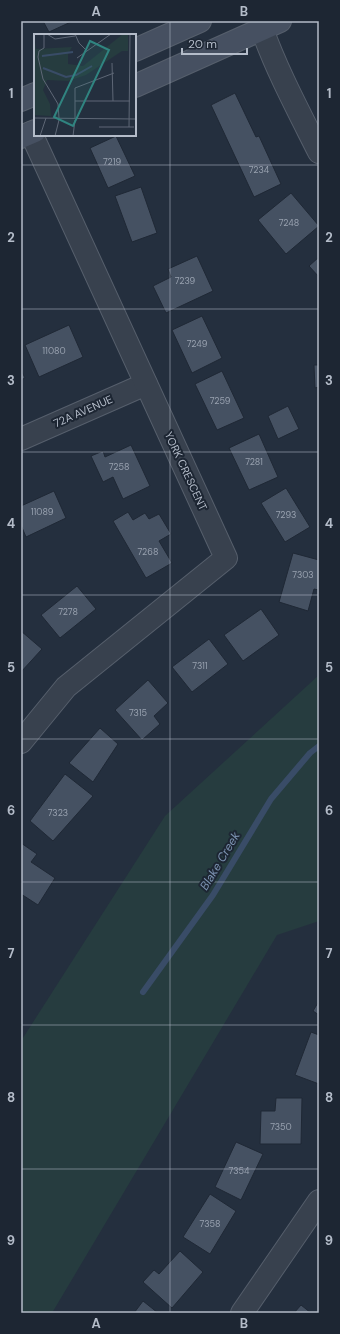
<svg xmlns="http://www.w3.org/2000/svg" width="340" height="1334" font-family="'DM Sans',sans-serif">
	<rect width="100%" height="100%" fill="#242f3e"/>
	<!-- green -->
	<polygon fill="#263c3f" points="319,675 319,921 277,935 52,1313 21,1313 21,1041 165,816"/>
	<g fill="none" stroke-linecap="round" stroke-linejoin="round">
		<!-- stream -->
		<polyline stroke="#394c67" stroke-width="6" points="143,992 213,895 271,799 310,753 319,746"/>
	</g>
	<!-- building -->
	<g fill="#455162" stroke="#1f2835">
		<polygon points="43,21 73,21 49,32"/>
		<polygon points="235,93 256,137 259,136 281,184 254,197 211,105"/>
		<polygon points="116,136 135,176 108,188 90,148"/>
		<polygon points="141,187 157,233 132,242 115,196"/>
		<polygon points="291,193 319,226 286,254 258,220"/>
		<polygon points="197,256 213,291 166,313 153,286 171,277 168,269"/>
		<polygon points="319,257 319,277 309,266"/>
		<polygon points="202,316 222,358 192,373 172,330"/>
		<polygon points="69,325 83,357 39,377 25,345"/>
		<polygon points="314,365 319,365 319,387 315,388"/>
		<polygon points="21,370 25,378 21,380"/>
		<polygon points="222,371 244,418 217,430 195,384"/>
		<polygon points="288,406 299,429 278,439 268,416"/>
		<polygon points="259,434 278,477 249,490 229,448"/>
		<polygon points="131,445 150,486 123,499 113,477 103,482 91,456 103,451 105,457"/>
		<polygon points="286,488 310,527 285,542 261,503"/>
		<polygon points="54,491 66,518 26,537 21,525 21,506"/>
		<polygon points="128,512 133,520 145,513 149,519 159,514 171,534 159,541 172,563 146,578 113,521"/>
		<polygon points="293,553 319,560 319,590 314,589 308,611 279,602"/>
		<polygon points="77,586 96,609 60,638 41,615"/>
		<polygon points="261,609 279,635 243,661 224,635"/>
		<polygon points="21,631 42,649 21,672"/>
		<polygon points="209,639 228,664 192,692 172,667"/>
		<polygon points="148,680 168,703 154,716 160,724 142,740 115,710"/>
		<polygon points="100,728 118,744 93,782 69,763"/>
		<polygon points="65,774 93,796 53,841 30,821"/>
		<polygon points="21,843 37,854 31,862 55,878 38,905 21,894"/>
		<polygon points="319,1001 319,1015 313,1011"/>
		<polygon points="311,1032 319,1035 319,1084 295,1075"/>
		<polygon points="276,1098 302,1098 301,1144 260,1144 261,1111 275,1111"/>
		<polygon points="236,1142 263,1154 241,1200 215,1187"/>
		<polygon points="210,1194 236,1211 210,1254 183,1237"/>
		<polygon points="180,1251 203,1272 172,1308 143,1282 154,1270 159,1274"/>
		<polygon points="143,1301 158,1313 134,1313"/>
		<polygon points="301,1305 311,1313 294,1313"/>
	</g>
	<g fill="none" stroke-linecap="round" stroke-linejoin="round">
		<defs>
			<g id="minor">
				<path d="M262,29C277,71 299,112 319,152"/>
				<polyline points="21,439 146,384"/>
				<polyline points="21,742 66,687 226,558 31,133"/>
				<polyline points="242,1313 319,1201"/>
			</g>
			<g id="secondary">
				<polyline points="135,50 200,21"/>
				<polyline points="135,86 280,21"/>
				<polyline points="21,100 35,94"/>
				<polyline points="21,137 35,131"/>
			</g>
		</defs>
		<!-- minor casing -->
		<use href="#minor" stroke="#565f6c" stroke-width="24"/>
		<!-- secondary casing -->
		<use href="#secondary" stroke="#565f6c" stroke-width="24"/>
		<!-- minor -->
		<use href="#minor" stroke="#38414e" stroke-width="22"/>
		<!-- secondary -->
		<use href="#secondary" stroke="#465061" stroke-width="22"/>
	</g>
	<!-- grid -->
	<path fill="none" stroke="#b4bcc9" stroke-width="1" stroke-opacity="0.55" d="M170,21V1313M21,165H319M21,309H319M21,452H319M21,595H319M21,739H319M21,882H319M21,1025H319M21,1169H319"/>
	<g text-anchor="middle" stroke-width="4" stroke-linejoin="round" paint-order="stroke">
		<!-- number labels -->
		<g font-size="9" fill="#98a1af">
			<text x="112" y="165">7219</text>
			<text x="259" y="173">7234</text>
			<text x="289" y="226">7248</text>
			<text x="185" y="284">7239</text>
			<text x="197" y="347">7249</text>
			<text x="54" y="354">11080</text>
			<text x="220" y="404">7259</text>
			<text x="254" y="465">7281</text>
			<text x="119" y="470">7258</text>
			<text x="42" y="515">11089</text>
			<text x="286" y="518">7293</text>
			<text x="148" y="555">7268</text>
			<text x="303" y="578">7303</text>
			<text x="68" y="615">7278</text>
			<text x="200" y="669">7311</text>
			<text x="138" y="716">7315</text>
			<text x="58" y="816">7323</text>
			<text x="281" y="1130">7350</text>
			<text x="239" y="1174">7354</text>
			<text x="210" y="1227">7358</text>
		</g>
		<!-- street labels -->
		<g font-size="11" fill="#b4bcc9" stroke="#1d2633">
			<text transform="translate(83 411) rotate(-24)" y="4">72A AVENUE</text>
			<text transform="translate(186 471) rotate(65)" y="4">YORK CRESCENT</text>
		</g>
		<!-- water labels -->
		<g font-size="12" font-style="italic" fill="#7c92b1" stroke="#1d2633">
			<text transform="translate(220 861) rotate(-59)" y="4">Blake Creek</text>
		</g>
	</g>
	<!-- overview -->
	<g transform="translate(34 34)">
		<rect width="102" height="102" fill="#242f3e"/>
		<path d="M89,0H94V17H88L52,41L34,47L13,46L9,56L16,70L17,82L0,81V1L2,15L38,13L34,20V30L49,32Z" fill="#263c3f"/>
		<path fill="none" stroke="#394c67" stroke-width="2" d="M8,22L39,18M9,34L32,43L42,41L58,32"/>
		<path fill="none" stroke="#5e6776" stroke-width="1" d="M10,0V14L5,17L4,23L9,45L24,70L25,84M13,0L21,5L41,2M41,0L45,9L52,16M43,24L77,0M78,29L79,67M41,67H96M0,84L102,85M41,84V54L80,39M65,93H100M95,93L96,0M6,102L12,84M21,102L25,86M39,102L41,86"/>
		<path fill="#308480" fill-opacity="0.15" stroke="#308480" stroke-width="2" d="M56,7L75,16L39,92L20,83Z"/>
		<rect width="102" height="102" fill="none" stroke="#b4bcc9" stroke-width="2"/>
	</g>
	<!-- border -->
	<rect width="340" height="1334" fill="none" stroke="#1d2633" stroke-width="44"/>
	<!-- scale -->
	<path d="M182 48v6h65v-6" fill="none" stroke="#b4bcc9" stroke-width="2"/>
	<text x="188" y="48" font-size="12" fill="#b4bcc9" stroke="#1d2633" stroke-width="3" paint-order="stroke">20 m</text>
	<rect x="22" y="22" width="296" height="1290" fill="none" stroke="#b4bcc9" stroke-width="1.5"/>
	<g font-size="13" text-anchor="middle" font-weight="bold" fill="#b4bcc9">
		<text x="96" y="16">A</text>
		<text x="244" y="16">B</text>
		<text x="11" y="98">1</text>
		<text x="329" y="98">1</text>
		<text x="11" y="242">2</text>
		<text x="329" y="242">2</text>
		<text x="11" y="385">3</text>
		<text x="329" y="385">3</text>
		<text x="11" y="528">4</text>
		<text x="329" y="528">4</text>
		<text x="11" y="672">5</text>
		<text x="329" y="672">5</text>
		<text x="11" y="815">6</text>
		<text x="329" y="815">6</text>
		<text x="11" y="958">7</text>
		<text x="329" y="958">7</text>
		<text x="11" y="1102">8</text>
		<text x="329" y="1102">8</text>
		<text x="11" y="1245">9</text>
		<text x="329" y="1245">9</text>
		<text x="96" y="1328">A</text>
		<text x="244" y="1328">B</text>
	</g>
</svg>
